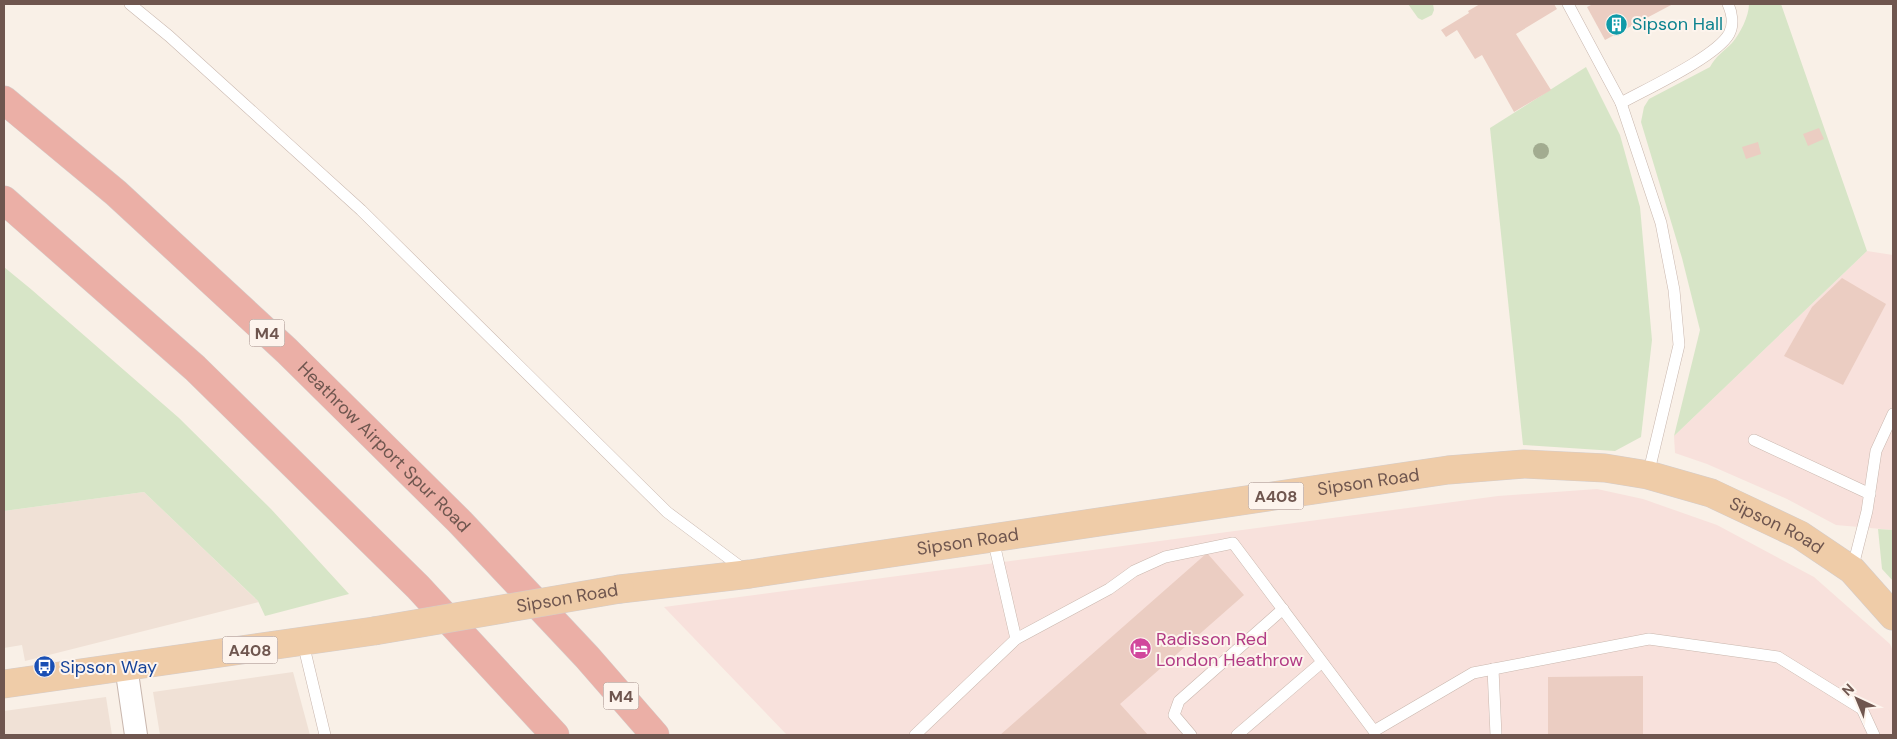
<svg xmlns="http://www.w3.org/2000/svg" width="1897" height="739" font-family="'DM Sans',sans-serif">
	<rect width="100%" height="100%" fill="#f9f0e7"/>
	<!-- residential -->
	<g fill="#f0e1d6">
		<polygon points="144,492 259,602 25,661 22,645 4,648 4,511"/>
		<polygon points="293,672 310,735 160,735 153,692"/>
		<polygon points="106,697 112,735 4,735 4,711"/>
	</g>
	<!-- commercial -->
	<g fill="#f8e1dc">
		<polygon points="1867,251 1893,255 1893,530 1836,525 1787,499 1707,464 1675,453 1674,436"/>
		<polygon points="1597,489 1643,499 1717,525 1814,577 1890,644 1893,651 1893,735 787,735 664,607 1498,496"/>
	</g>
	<!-- green -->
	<g fill="#d7e5c7">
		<polygon points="1408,4 1433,4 1434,10 1432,15 1422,20 1418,18"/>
		<path d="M1749,4H1781L1867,251L1674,436L1700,330L1682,258L1641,122L1644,107L1649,99L1710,67C1715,57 1724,51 1732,43C1740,34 1749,16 1749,4Z"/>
		<polygon points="1586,67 1620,135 1640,207 1652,340 1641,437 1615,451 1523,445 1490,128"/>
		<polygon points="4,267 32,290 179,418 271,509 349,594 265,616 258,601 144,492 4,511"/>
		<polygon points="1878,529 1893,530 1893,581 1882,569"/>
	</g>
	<!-- building -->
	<g fill="#ebcdc2">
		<polygon points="1480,4 1554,4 1557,9 1516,34 1551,90 1514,112 1482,55 1475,59 1457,30 1446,37 1441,30 1469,13 1468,11"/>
		<polygon points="1593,4 1673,4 1605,40 1587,7"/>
		<polygon points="1819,128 1824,139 1808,146 1803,134"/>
		<polygon points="1758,142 1761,154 1746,159 1742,147"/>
		<polygon points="1842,278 1886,304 1843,385 1784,356 1812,307"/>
		<polygon points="1207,553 1244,595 1120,704 1148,735 1000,735"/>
		<polygon points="1643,676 1643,735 1548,735 1548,677"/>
	</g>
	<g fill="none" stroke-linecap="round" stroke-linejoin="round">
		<defs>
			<g id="service">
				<polyline points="130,4 169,36 361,210 667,512 746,571"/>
				<polyline points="1568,4 1621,103 1661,223 1674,290 1679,345 1648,475"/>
				<path d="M1621,103C1646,89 1716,57 1729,34C1734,25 1732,13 1728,4"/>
				<polyline points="1754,440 1870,494"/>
				<polyline points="1852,570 1867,511 1876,451 1893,414"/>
				<polyline points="1016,639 1109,589 1134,571 1165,557 1233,543 1374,731 1473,673 1649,639 1778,657 1862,709 1874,735"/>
				<polyline points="303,643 325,735"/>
				<polyline points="1493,669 1496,735"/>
				<polyline points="915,735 1016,639 993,539"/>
				<polyline points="1191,735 1174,715 1179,701 1283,609"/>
				<polyline points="1237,735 1321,663"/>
			</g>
			<polyline id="minor" points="126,666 136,735"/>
			<g id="primary">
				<path id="s1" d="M620,589L750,574L1448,470L1524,464L1605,468L1648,475L1711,493L1800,535L1852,570L1893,616"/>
				<polyline points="4,684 374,631"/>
			</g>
			<g id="motorway">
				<path id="s2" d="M4,100L116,193L287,351L460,522L587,657L655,735"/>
				<polyline points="4,200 195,368 418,587 555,735"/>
			</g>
		</defs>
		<!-- service casing -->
		<use href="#service" stroke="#c9b7ae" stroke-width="12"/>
		<!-- minor casing -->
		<use href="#minor" stroke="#c9b7ae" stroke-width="24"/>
		<!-- primary casing -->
		<use href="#primary" stroke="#d4ccca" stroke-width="29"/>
		<!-- motorway casing -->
		<use href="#motorway" stroke="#d4ccca" stroke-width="29"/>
		<!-- service -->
		<use href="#service" stroke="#fff" stroke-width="11"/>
		<!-- minor -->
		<use href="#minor" stroke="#fff" stroke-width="22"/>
		<!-- primary -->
		<use href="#primary" stroke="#efcca8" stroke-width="28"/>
		<!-- motorway -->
		<use href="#motorway" stroke="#ebafa6" stroke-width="28"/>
		<defs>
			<g id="primary-bridge">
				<path id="s3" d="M374,631L620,589"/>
			</g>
		</defs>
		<!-- primary-bridge casing -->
		<use href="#primary-bridge" stroke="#d4ccca" stroke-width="29" stroke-linecap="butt"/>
		<!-- primary-bridge -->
		<use href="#primary-bridge" stroke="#efcca8" stroke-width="28"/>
	</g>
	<!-- trees -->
	<circle fill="#a2ac90" cx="1541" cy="151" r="8"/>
	<!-- icons -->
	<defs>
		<symbol id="building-disc" viewBox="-11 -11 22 22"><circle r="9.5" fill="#0f9aa8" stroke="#fdf4ed"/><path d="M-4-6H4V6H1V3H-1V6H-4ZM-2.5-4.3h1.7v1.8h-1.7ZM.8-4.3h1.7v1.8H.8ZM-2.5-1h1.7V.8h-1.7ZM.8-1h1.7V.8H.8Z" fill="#fff"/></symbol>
		<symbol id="hotel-disc" viewBox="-11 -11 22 22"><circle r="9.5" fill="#d1479c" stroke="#fdf4ed"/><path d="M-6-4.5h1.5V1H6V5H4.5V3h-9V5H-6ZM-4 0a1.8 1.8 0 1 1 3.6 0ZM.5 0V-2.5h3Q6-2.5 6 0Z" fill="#fff"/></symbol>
		<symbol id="bus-disc" viewBox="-11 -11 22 22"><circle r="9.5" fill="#1a4fb4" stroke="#fdf4ed"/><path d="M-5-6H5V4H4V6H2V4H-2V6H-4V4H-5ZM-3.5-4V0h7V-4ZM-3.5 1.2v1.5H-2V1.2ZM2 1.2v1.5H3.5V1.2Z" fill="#fff"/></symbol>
	</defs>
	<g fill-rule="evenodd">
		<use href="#building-disc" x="1604" y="12" width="25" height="25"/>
		<use href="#hotel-disc" x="1128" y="636" width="25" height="25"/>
		<use href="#bus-disc" x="32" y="654" width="25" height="25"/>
	</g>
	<g text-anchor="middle" stroke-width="4" stroke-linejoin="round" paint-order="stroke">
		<!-- shield labels -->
		<g fill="#fdf4ed" stroke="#9a857e" stroke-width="1">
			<rect x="249.5" y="319.5" width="35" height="27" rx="4"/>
			<rect x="1248.5" y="482.5" width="55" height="27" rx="4"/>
			<rect x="222.5" y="636.5" width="55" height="27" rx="4"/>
			<rect x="603.5" y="682.5" width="35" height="27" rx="4"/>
		</g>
		<g font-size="16" font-weight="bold" fill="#6f564f">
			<text x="267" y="339">M4</text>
			<text x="1276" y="502">A408</text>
			<text x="250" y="656">A408</text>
			<text x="621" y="702">M4</text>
		</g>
		<!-- culture labels -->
		<g font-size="18" fill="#0d838f" stroke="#fdf4ed" text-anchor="start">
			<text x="1632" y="30">Sipson Hall</text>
		</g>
		<!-- street labels -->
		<g font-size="18" fill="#6f564f" stroke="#fdf4ed">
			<text dy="6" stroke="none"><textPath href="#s2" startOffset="515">Heathrow Airport Spur Road</textPath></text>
			<text dy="6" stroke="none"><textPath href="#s1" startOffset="756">Sipson Road</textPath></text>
			<text dy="6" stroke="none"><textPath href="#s1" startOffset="1176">Sipson Road</textPath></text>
			<text dy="6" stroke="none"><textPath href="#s1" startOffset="351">Sipson Road</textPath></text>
			<text dy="6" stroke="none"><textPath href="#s3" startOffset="196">Sipson Road</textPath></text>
		</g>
		<!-- hotel labels -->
		<g font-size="18" fill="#b23c85" stroke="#fdf4ed" text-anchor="start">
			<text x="1156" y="645">Radisson Red<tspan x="1156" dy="21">London Heathrow</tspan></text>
		</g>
		<!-- transit labels -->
		<g font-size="18" fill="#164399" stroke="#fdf4ed" text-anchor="start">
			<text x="60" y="673">Sipson Way</text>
		</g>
	</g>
	<!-- border -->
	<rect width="1897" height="739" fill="none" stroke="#6f564f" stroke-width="10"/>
	<!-- north arrow -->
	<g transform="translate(1857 699) rotate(316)" stroke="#fdf4ed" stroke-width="4" paint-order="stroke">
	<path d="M0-4L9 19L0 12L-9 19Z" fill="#6f564f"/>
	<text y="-8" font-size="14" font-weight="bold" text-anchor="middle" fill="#6f564f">N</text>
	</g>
</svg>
